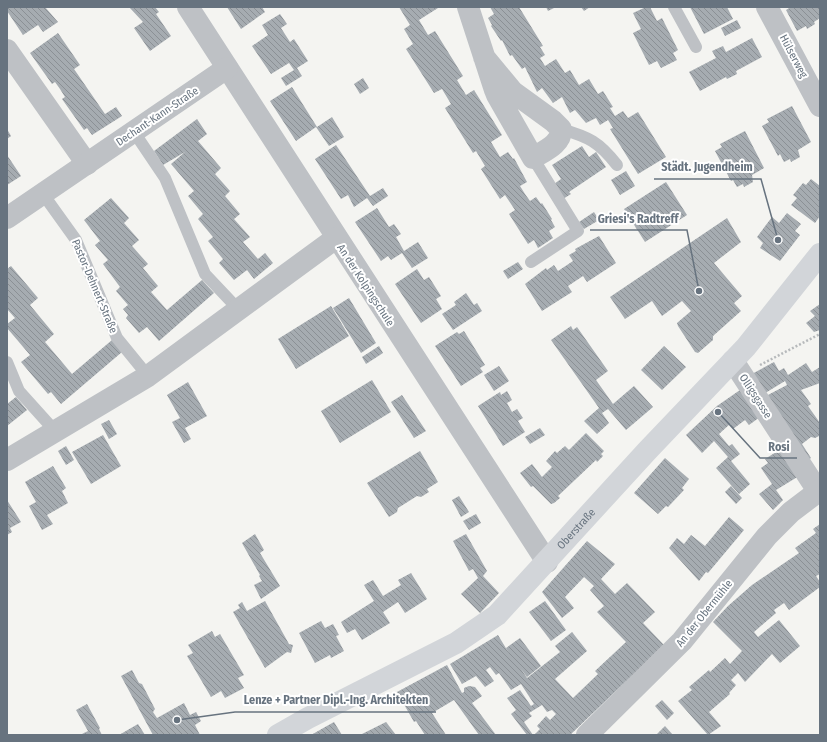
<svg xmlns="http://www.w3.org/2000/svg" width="827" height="742" font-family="'Fira Sans Condensed',sans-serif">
	<defs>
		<pattern id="building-back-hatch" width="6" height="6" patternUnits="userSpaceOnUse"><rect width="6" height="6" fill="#a6acb1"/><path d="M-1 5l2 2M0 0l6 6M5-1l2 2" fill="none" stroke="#8b9095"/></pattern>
	</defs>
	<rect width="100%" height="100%" fill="#f4f4f1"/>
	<!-- building -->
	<g fill="url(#building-back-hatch)">
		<polygon points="7,7 45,7 58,22 43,32 38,25 23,35 7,11"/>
		<polygon points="129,7 155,7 159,12 156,14 171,36 150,51 134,28 143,22"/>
		<polygon points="227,7 262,7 265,12 241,29"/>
		<polygon points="399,7 438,8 419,20 428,35 435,31 463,76 457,80 466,95 474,90 502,135 491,142 500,157 508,152 513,159 514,158 527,182 520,186 525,194 530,201 536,197 541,204 542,203 552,219 551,220 555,227 549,231 553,238 538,248 534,240 528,244 509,214 515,210 505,195 500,199 481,169 485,166 476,151 473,153 445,108 451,104 442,89 434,93 406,49 413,44 404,29 410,25"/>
		<polygon points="490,7 519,7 543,46 540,47 545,55 540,58 545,66 556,59 565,73 570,70 579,85 589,79 598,94 603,91 613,107 610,108 615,116 623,111 628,118 638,112 666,157 638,174 610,129 613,128 608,120 600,125 596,118 586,123 575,110 570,113 562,97 553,103 542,88 537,92 525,67 522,69 512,55 510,56 502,40 501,41 491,26 492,25 488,18 494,14"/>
		<polygon points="546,7 556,7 548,11"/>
		<polygon points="581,7 590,7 584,11"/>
		<polygon points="646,7 650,7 657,21 662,18 678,50 673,53 677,60 661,68 657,61 649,65 633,33 641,29 633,13"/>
		<polygon points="690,7 727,7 733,19 704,34"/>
		<polygon points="791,7 820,7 820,18 814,22 815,24 807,29 806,26 797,31 786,10"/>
		<polygon points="280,14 287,24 281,28 290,42 294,39 308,61 297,68 302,76 286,86 281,78 294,70 289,63 271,74 252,46 268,35 262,25"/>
		<polygon points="737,20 741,28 725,36 721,28"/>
		<polygon points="58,33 80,65 74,69 105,114 116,107 122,116 92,135 87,128 84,130 62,99 65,97 60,89 55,82 52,84 30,53"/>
		<polygon points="752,38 762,57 736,71 737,74 727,79 726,77 700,91 689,72 716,58 712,51 723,46 726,52"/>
		<polygon points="363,78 369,88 360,94 354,84"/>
		<polygon points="292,87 317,127 332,117 344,137 329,146 316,127 296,141 270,101"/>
		<polygon points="792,106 811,142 798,150 800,157 791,162 790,159 784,162 780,154 778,156 762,126 769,122 767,119"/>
		<polygon points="197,119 207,134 198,141 221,168 215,174 230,191 225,196 240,214 234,219 250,237 243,242 258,259 265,253 273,263 254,279 247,270 234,280 219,263 223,259 208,241 213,237 198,219 203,214 188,196 194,191 171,164 185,152 163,165 154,151"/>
		<polygon points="7,129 11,136 7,139"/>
		<polygon points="745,131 764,168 752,175 753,182 744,187 743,184 737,187 733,180 731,181 715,151 722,147 720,144"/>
		<polygon points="336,145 370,196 383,188 388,196 373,206 367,198 354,207 348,195 341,199 315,159"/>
		<polygon points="582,146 589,157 596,152 606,167 569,192 571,194 563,199 554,184 561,179 552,165"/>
		<polygon points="7,155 21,176 7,185"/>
		<polygon points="626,171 635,186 620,195 611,180"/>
		<polygon points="811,179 820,186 820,216 815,223 791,205 797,198 793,195 803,183 806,185"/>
		<polygon points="666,182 687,215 645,242 624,209"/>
		<polygon points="111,198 129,218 124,223 139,240 132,246 148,264 143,268 158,286 151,292 167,310 202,280 214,293 159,341 147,327 139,333 126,318 128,315 123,309 128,305 116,291 120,287 103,264 108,260 95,245 100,241 84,220"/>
		<polygon points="377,208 389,227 394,224 401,234 396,237 404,251 418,242 428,258 412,268 402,253 391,260 388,256 381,261 355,222"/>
		<polygon points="594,212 599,220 584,229 579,222"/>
		<polygon points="787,213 801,224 795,231 800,235 780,261 760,248 763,243 757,237 772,217 779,223"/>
		<polygon points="727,218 741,242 714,263 742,296 734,303 741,311 713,336 713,340 698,353 695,352 678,326 677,323 691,311 682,301 662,316 652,301 625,319 610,297"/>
		<polygon points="599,236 616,263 587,282 583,276 568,286 572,292 542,311 525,284 546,268 547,270 554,265 558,271 573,261 569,255 576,251 575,249"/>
		<polygon points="518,262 523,269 508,279 503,271"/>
		<polygon points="11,266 38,298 30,305 54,334 45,342 72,374 112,340 122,352 61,404 51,392 48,394 21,362 30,355 7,328 7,324 15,318 7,309 7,269"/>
		<polygon points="417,269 424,280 429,277 441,296 436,299 442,309 421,323 395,284"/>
		<polygon points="466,293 474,305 477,303 482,311 453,330 442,314 456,305 454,302"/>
		<polygon points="349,298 376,343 361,353 333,308"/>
		<polygon points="820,304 820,330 814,332 806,323 815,316 810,311"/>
		<polygon points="331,306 349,336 296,369 278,339"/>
		<polygon points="571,326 573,330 577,327 608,371 596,380 613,404 634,386 653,407 626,430 608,409 602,413 609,423 597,434 584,421 599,408 551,340"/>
		<polygon points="464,331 485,365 480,368 483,372 461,386 435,346 457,332 459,334"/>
		<polygon points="379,346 383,353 366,364 362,357"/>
		<polygon points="664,346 686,367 662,390 641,370"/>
		<polygon points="774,362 779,371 784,368 788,375 806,363 812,372 820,367 820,383 801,390 811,404 808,406 820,423 819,436 815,438 811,437 802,444 811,458 804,463 766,396 787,385 785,381 762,395 750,375"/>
		<polygon points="499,366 509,381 494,391 484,375"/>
		<polygon points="372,380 391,412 340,443 321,411"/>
		<polygon points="188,382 207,416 185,428 191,439 184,443 172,422 180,418 167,395"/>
		<polygon points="740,390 760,417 749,425 745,420 733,429 730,424 719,434 729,446 732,444 740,454 731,461 750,484 739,494 716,468 728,457 714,441 702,453 686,435 717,406"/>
		<polygon points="507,391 512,400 507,403 512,412 517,409 523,418 518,421 525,432 503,446 478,406 500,392 501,395"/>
		<polygon points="402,395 426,431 414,438 391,402"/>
		<polygon points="16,397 27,410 7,426 7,404"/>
		<polygon points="109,420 117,434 109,439 101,424"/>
		<polygon points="540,428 545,435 530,444 525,437"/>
		<polygon points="586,433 604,451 601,454 603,456 597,462 596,460 558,496 560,498 554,503 551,504 533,486 531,487 520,473 532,464 542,477 552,467 546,461 555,451 557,453 565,446 569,450"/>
		<polygon points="103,435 121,466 91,484 72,452"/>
		<polygon points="66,446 74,460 66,465 58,451"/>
		<polygon points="781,449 799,476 776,490 783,500 773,510 759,494 772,484 761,468 768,463 765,459"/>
		<polygon points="420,451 438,482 427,489 429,492 421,497 417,496 398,508 397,512 389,517 367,483"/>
		<polygon points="665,458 689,479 682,488 684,490 668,507 666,506 658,514 634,493"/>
		<polygon points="53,466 66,488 62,491 68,503 47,515 53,524 42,530 29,506 36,502 25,482"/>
		<polygon points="731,486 742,498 736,504 725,492"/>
		<polygon points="459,496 469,512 461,517 452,500"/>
		<polygon points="7,500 21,522 10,528 12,532 7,535"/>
		<polygon points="476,514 481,523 469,530 463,521"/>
		<polygon points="729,517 744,530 708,573 706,572 699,581 669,548 677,538 684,544 691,535 705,546"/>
		<polygon points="820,524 820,574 816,576 820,582 820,587 789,610 784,603 774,610 776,613 754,632 758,637 779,620 800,646 780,663 772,654 745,682 738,673 731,680 736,685 729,693 730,694 709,712 721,726 708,735 678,701 692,690 689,687 709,670 710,672 725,658 730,664 742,651 713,622 728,606 752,585 799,553 795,548 816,533 813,529"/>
		<polygon points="255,534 264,550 260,553 280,586 261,599 254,585 262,581 259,576 260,575 242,543"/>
		<polygon points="466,534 487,571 483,576 499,593 480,613 461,594 478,578 473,569 469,571 453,541"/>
		<polygon points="587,541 615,564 601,579 615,594 627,583 655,612 643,623 664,645 570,735 534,735 540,729 537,726 546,716 550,720 556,714 552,710 547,712 542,705 529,713 532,716 524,722 533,735 527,735 511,714 516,710 507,698 520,690 531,706 534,704 521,684 511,690 499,673 496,675 490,667 486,670 494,681 485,687 476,676 462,684 450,664 498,635 510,655 506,648 520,638 541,666 527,677 521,669 527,678 560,652 555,646 572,632 587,651 555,679 573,698 598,674 595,671 626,642 597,612 604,606 590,590 594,586 584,577 565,597 574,608 562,618 542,592"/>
		<polygon points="411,573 427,599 405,613 398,602 383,612 390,623 362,640 355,629 347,633 341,622 374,601 364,585 373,580 383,596 401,585 398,580"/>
		<polygon points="265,601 289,644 293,645 291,653 287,652 265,668 233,612 240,608 238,605 242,602 247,611"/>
		<polygon points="545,601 566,630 551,641 529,612"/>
		<polygon points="321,621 325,628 333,624 339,635 336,636 344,651 331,658 330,655 315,663 299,633"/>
		<polygon points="212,631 215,637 220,634 244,675 238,678 244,688 225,698 221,691 211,697 187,656 193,653 188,645"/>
		<polygon points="447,665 462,693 464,692 464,688 469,686 475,687 482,696 472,703 496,735 479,735 454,700 432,713 446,735 425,735 416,721 414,722 397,692"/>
		<polygon points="132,670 139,683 142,684 155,709 153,712 157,718 184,703 190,715 196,712 201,721 195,725 200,735 153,735 121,676"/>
		<polygon points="662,700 674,713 667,720 655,706"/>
		<polygon points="87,704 100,728 99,729 102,735 80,735 88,731 76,710"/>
		<polygon points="334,722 342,735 311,735"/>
		<polygon points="386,722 396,735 362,734"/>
		<polygon points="138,724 145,735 119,735"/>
		<polygon points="665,726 673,735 656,735"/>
	</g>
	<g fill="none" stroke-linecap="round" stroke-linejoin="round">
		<!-- path -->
		<polyline stroke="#b6b9bb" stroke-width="2.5" stroke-dasharray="2 2" stroke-linecap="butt" points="760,365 820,334"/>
		<!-- lane -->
		<g stroke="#bec1c5" stroke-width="12">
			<polyline points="674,7 696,47"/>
			<path d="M561,129C589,137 599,142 617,165"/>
			<polyline points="134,132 165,178 205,274 239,310"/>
			<polyline points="43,194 76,240 117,338 148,376"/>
			<polyline points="531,262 578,231 533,158"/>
			<polyline points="7,362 19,391 55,431"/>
		</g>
		<!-- street -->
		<g stroke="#bec1c5" stroke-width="22">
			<polyline points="188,7 547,562"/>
			<path d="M468,7L495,90L497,95L533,158C544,151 562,144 561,129L553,121L513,92L484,57"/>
			<polyline points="767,7 820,106"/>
			<polyline points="7,50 87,164"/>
			<polyline points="7,218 227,68"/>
			<polyline points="733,361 818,491"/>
			<polyline points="7,460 148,376 336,238"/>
			<polyline points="587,735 682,641 767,536 791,512 820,490"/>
		</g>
		<!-- secondary -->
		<path stroke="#d2d5d9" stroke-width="22" id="s1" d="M278,735L308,718L456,643L497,615L647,451L746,347L820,254"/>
	</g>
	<g text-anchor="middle" stroke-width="4" stroke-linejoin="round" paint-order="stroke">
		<!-- street labels -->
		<g font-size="11" fill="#67737f" stroke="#fff">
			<text transform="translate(794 56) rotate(62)" y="4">Hülserweg</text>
			<text transform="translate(157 116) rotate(-34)" y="4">Dechant-Kann-Straße</text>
			<text transform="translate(366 285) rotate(57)" y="4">An der Kolpingschule</text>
			<text transform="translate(95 286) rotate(67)" y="4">Pastor-Dehnert-Straße</text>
			<text transform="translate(756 396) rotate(57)" y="4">Olligsgasse</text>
			<text dy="4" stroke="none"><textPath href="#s1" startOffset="367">Oberstraße</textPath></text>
			<text transform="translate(704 613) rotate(-51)" y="4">An der Obermühle</text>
		</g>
	</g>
	<!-- callouts -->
	<path fill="none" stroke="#67737f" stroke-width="1.5" d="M778 240L761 179H654M699 291L687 230H590M718 412L760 458H797M177 720L235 712H436"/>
	<g fill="#67737f" stroke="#fff" stroke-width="1.5">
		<circle cx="778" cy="240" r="4"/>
		<circle cx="699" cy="291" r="4"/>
		<circle cx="718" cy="412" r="4"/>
		<circle cx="177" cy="720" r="4"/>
	</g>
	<g font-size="12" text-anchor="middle" font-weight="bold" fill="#67737f" stroke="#fff" stroke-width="4" stroke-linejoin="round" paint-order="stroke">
		<text x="707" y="171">Städt. Jugendheim</text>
		<text x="638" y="223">Griesi's Radtreff</text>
		<text x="779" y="451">Rosi</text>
		<text x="336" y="704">Lenze + Partner Dipl.-Ing. Architekten</text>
	</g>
	<!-- border -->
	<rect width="827" height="742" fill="none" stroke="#67737f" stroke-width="16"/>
</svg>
